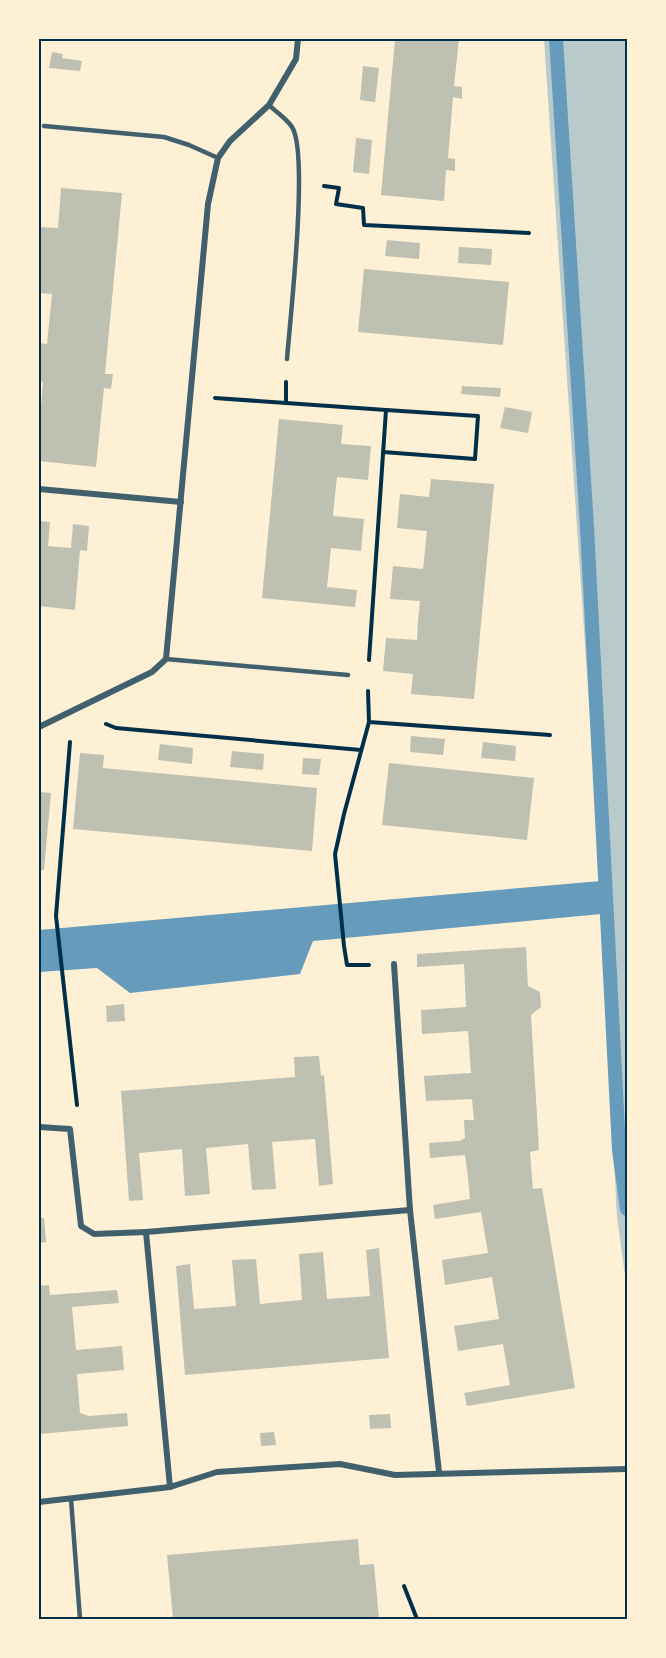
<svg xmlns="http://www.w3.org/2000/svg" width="666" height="1658" font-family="Montserrat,sans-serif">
	<rect width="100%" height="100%" fill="#fdf0d5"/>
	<!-- green -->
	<polygon fill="#b9caca" points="544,39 627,39 627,1290 617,1217 601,914 601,881"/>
	<!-- water -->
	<polygon fill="#669bbc" points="601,881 601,914 313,941 300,974 130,993 97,968 39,972 39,930"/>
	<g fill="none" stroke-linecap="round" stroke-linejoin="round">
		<!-- stream -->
		<polyline stroke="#669bbc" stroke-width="14" points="556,39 587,527 619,1150 627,1209"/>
	</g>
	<!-- building -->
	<g fill="#bec0b2">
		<polygon points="395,39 459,39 454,86 462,87 462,99 453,97 448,158 455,159 455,171 446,170 444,201 381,195"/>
		<polygon points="52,52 63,54 62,58 82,61 80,71 49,68"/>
		<polygon points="363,66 379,68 375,102 360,100"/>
		<polygon points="356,138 372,140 369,174 353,172"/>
		<polygon points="61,188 122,193 105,374 113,374 111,389 104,388 96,467 39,461 39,430 43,382 39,381 39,343 47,344 52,294 41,293 39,291 39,242 40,227 58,228"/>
		<polygon points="387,240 420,243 419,259 385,256"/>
		<polygon points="459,247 492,249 491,265 458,263"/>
		<polygon points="364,269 509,282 503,345 358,332"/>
		<polygon points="462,386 501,388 500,397 461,394"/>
		<polygon points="505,407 532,412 528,433 500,428"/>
		<polygon points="279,419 343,425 341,444 371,446 368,480 337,477 335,495 333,516 364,519 361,551 331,548 327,587 357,590 355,607 262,598"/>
		<polygon points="431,479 494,484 474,699 411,694 413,674 383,671 386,638 417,640 418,621 420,601 390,599 393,566 423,569 427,531 397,528 400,494 429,497"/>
		<polygon points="39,521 50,522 48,546 71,548 73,524 89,526 87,551 80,550 75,610 39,606"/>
		<polygon points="411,736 445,739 443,755 410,752"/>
		<polygon points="483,742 516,746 515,761 481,758"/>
		<polygon points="160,744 193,748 192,764 158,760"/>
		<polygon points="232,751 264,754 263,770 230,767"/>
		<polygon points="80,753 104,755 103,768 317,788 312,851 73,829"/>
		<polygon points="303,758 321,759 319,775 302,774"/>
		<polygon points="389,763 534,778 527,840 382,825"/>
		<polygon points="39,792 51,793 44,870 39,870"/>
		<polygon points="526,947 528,986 540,992 541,1007 531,1015 539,1150 530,1152 533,1189 542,1188 575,1388 467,1406 464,1393 510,1385 503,1344 458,1351 454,1326 499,1319 492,1277 445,1285 442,1260 488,1253 481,1212 435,1219 433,1205 470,1199 468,1177 465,1155 430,1158 429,1143 459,1141 465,1138 464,1120 474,1120 472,1099 426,1101 424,1076 471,1073 468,1031 422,1034 421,1010 466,1007 464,964 417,967 417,954"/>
		<polygon points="124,1004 125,1021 107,1022 106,1006"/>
		<polygon points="319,1056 321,1076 324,1075 333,1184 319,1186 315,1139 272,1142 276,1189 252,1190 248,1144 206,1148 210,1194 185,1196 182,1149 139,1153 143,1200 129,1201 121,1091 295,1077 294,1057"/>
		<polygon points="39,1218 44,1218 46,1242 39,1243"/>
		<polygon points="379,1248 389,1358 185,1375 176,1266 190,1264 194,1309 236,1306 232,1260 256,1259 260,1304 302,1300 299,1254 323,1252 327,1299 370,1296 366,1250"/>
		<polygon points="49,1285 50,1295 117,1290 119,1303 72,1307 76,1350 122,1346 124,1370 77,1374 80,1413 89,1416 127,1413 128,1426 39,1434 39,1286"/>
		<polygon points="390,1414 391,1428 370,1429 369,1415"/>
		<polygon points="274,1432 276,1445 261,1446 260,1433"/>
		<polygon points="358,1539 360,1565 374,1564 379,1619 173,1619 167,1555"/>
	</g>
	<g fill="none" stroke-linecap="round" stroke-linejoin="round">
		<!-- path -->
		<g stroke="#003049" stroke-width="4">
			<polyline points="324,186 339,188 336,204 363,208 364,225 529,233"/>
			<polyline points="215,398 386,410 369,660"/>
			<polyline points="286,403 286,382"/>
			<polyline points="383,452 475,459 478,416 386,410"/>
			<polyline points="368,691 369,722 550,735"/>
			<polyline points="369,722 344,814 335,854 344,946 347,965 369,965"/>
			<polyline points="106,724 116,728 361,750"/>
			<polyline points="70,742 56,916 77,1105"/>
			<polyline points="404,1586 417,1619"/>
		</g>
		<!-- service -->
		<g stroke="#3f606c" stroke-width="4.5">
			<path d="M269,105C276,112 287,119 292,127C309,153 290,320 287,359"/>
			<polyline points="44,126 164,137 189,145 218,158"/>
			<polyline points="166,659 348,675"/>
			<polyline points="71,1499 80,1619"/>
		</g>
		<!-- minor -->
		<g stroke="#3f606c" stroke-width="6">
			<polyline points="39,489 181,502"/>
			<polyline points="39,727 152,672 166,659 208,204 218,158 230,141 269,105 296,59 298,39"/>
			<polyline points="394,964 410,1210 439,1472"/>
			<polyline points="39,1127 70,1129 81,1226 94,1234 146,1232 170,1487"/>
			<polyline points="146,1232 410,1210"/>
			<polyline points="39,1502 170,1487 217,1472 340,1464 395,1475 627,1469"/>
		</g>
	</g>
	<!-- border -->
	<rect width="666" height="1658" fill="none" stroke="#fdf0d5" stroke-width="81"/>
	<rect x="40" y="40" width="586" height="1578" fill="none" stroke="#003049" stroke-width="2"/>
</svg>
